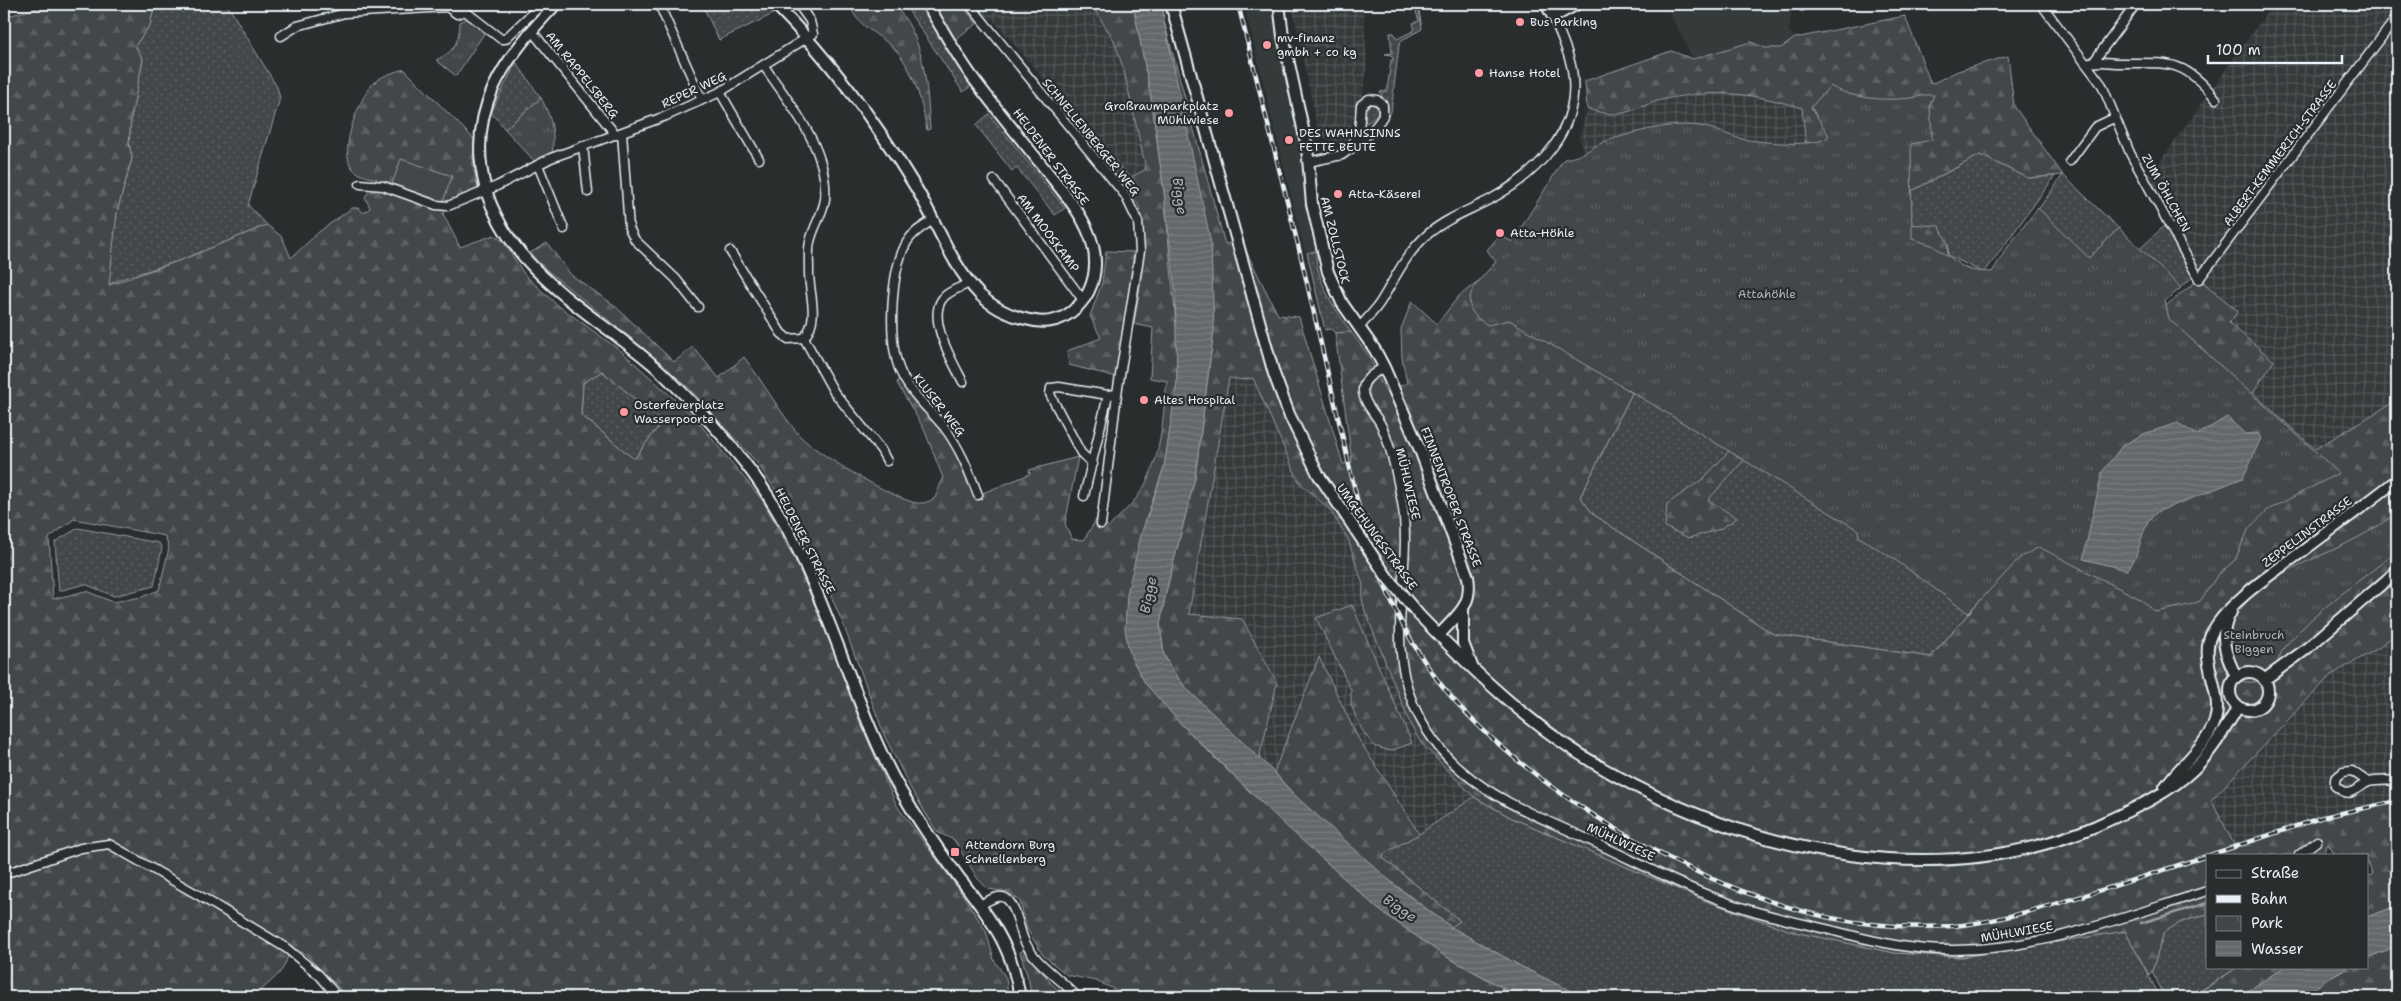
<svg xmlns="http://www.w3.org/2000/svg" width="2401" height="1001" font-family="'Shantell Sans',sans-serif">
	<defs>
		<pattern id="industrial-grid" width="8" height="8" patternUnits="userSpaceOnUse" patternTransform="scale(1.25)"><rect width="8" height="8" fill="#363a3b"/><path d="M0 4h8M4 0v8" fill="none" stroke="#535758"/></pattern>
		<pattern id="grass-dots" width="8" height="8" patternUnits="userSpaceOnUse" patternTransform="scale(1.25)"><rect width="8" height="8" fill="#424648"/><path d="M2 2h.1M6 6h.1" fill="none" stroke="#5d6163" stroke-width="1.8" stroke-linecap="round"/></pattern>
		<pattern id="forest-firs" width="22" height="20" patternUnits="userSpaceOnUse" patternTransform="scale(1.25)"><rect width="22" height="20" fill="#424648"/><path d="M5 1l3.5 6h-7zM16 11l3.5 6h-7z" fill="#5d6163"/></pattern>
		<pattern id="park-tufts" width="24" height="20" patternUnits="userSpaceOnUse" patternTransform="scale(1.25)"><rect width="24" height="20" fill="#424648"/><path d="M3 7l-1-3M5 7V3M7 7l1-3M15 17l-1-3M17 17v-4M19 17l1-3" fill="none" stroke="#5d6163"/></pattern>
		<pattern id="water-rules" width="6" height="5" patternUnits="userSpaceOnUse" patternTransform="scale(1.25)"><rect width="6" height="5" fill="#63686b"/><path d="M0 2.5h6" fill="none" stroke="#797e81"/></pattern>
	</defs>
	<rect width="100%" height="100%" fill="#2a2d2e"/>
	<filter id="ink" filterUnits="userSpaceOnUse"><feTurbulence type="fractalNoise" baseFrequency=".02" numOctaves="2"/><feDisplacementMap in="SourceGraphic" scale="10" xChannelSelector="R" yChannelSelector="G"/><feConvolveMatrix kernelMatrix="1 2 1 2 8 2 1 2 1" color-interpolation-filters="sRGB"/></filter>
	<g filter="url(#ink)">
		<!-- built -->
		<g fill="#363a3b">
			<polygon points="1244,4 1273,4 1302,153 1305,200 1317,250 1305,253"/>
			<polygon points="1665,4 1790,4 1791,16 1789,31 1795,38 1781,48 1765,48 1751,42 1693,59"/>
		</g>
		<!-- industrial -->
		<g fill="url(#industrial-grid)">
			<polygon points="969,4 1091,4 1114,40 1124,71 1146,169 1130,178 992,19 981,19"/>
			<polygon points="1292,4 1363,4 1367,63 1363,96 1356,104 1352,125 1346,140 1337,144 1327,139 1318,132"/>
			<polygon points="2273,4 2397,4 2397,400 2315,449 2253,392 2274,361 2229,323 2199,279 2146,181"/>
			<polygon points="1726,92 1770,98 1802,108 1806,146 1587,159 1579,139 1587,109 1615,115 1663,99"/>
			<polygon points="1229,377 1244,380 1253,377 1299,482 1330,510 1348,539 1363,585 1362,599 1365,611 1411,726 1421,743 1474,797 1419,834 1358,738 1319,658 1274,772 1259,759 1277,683 1242,619 1189,615"/>
			<polygon points="2397,633 2397,801 2323,817 2235,846 2211,800 2331,674 2380,647"/>
		</g>
		<!-- grass -->
		<g fill="url(#grass-dots)" stroke="#959ca0">
			<polygon points="150,4 227,4 277,87 280,98 248,205 267,225 184,259 118,280 108,285 117,212 132,158 129,144 131,117 143,59 135,46 150,25 154,8"/>
			<polygon points="702,4 767,4 777,12 719,40"/>
			<polygon points="904,4 919,4 971,86 963,92"/>
			<polygon points="1415,8 1419,10 1422,29 1402,40 1399,45 1391,112 1383,122 1388,109 1380,92 1387,91 1391,60 1394,60 1391,55 1385,54 1392,53 1390,33 1394,33 1397,39 1415,30 1413,23 1419,21"/>
			<polygon points="516,62 541,98 505,129 491,113"/>
			<path d="M1370,104L1376,106L1378,111L1374,118L1367,123C1361,117 1363,107 1370,104Z"/>
			<polygon points="989,114 1065,208 1055,215 1016,167 1012,171 976,125"/>
			<polygon points="1980,155 2028,178 2055,176 1984,273 1948,255 1948,243 1907,224 1832,233"/>
			<polygon points="2063,175 2140,249 2165,225 2194,276 2150,313 1990,276"/>
			<path d="M1316,251C1315,280 1335,309 1351,332L1335,333L1331,329L1325,330L1307,253Z"/>
			<polygon points="1947,259 1984,277 2020,554 1931,657 1773,634 1594,515 1580,497 1632,393 1530,319"/>
			<polygon points="602,371 662,422 634,459 581,415 583,383"/>
			<polygon points="78,528 159,543 162,548 154,586 114,596 85,584 59,591 55,542"/>
			<polygon points="1474,797 1512,818 1706,901 1794,932 1895,953 1962,957 2125,931 2160,997 1583,997 1522,967 1451,927 1460,921 1383,858 1384,853 1419,834"/>
			<polygon points="2207,914 2207,967 2238,967 2200,991 2203,997 2165,997 2152,971 2164,932 2181,922"/>
		</g>
		<!-- forest -->
		<g fill="url(#forest-firs)" stroke="#959ca0" fill-rule="evenodd">
			<path d="M52,4H149L154,8L150,25L135,46L143,59L131,117L129,144L132,158L117,212L109,285L184,259L267,225L282,237L291,258L320,231L352,208H358L364,213L370,208L365,197L368,193L378,190L377,179C368,177 360,176 353,169C337,152 360,94 376,81C384,75 394,72 404,69L474,139L473,165L478,190L450,200L443,214L460,247L494,235L503,241L524,274L556,304L621,351L694,417L763,501L796,562L824,626L859,720L897,806L960,891L986,931L994,960L1006,978L1008,997H348L305,954L290,946C285,977 273,976 255,997H4V17ZM602,371L662,422L634,459L581,415L583,383ZM74,519L165,536L169,548L159,590L142,597L113,602L86,591L53,599L49,538Z"/>
			<path d="M850,4H892C925,32 927,88 930,129L927,130C922,104 916,77 900,55C886,36 855,28 850,4Z"/>
			<polygon points="933,4 961,4 977,24 955,39"/>
			<path d="M1091,4H1133L1151,97L1164,192L1177,334V382L1172,425L1164,467L1141,535L1145,683L1182,725L1237,780L1378,909L1443,955L1520,997H1132L1096,981L1067,975L1043,955L1027,929L1020,901L1008,892L988,889L978,879L954,840L937,832L911,789L885,737L842,621L817,565L791,513L758,464L689,388L642,347L543,267L530,253L547,243L571,275L614,305L674,362L693,347L719,378L744,357C763,382 779,411 799,435C812,451 897,501 917,503C924,504 930,501 935,498L943,478L924,429L897,383L901,373L942,425L978,495L1030,474L1029,470L1078,457L1065,524L1072,539L1084,540L1097,518L1109,527C1122,513 1138,500 1146,483C1162,452 1163,415 1167,381L1150,378L1153,328L1134,324C1140,284 1150,244 1138,204L1068,122L1043,87L1049,84L1130,178L1146,169L1124,71L1114,40Z"/>
			<path d="M1905,16L1931,84L1958,71L2008,56L2014,106L2063,175L2028,178L1980,155L1832,233L1907,224L1939,226L1948,243L1947,259L1530,319L1632,393L1580,497L1594,515L1773,634L1931,657L2020,554L2157,313L2199,279L2238,311L2229,323L2274,361L2253,393L2315,449L2397,400V633L2380,647L2331,675L2211,800L2235,846L2323,817L2397,801V906L2367,917V877L2373,874L2367,862V855H2335L2328,844L2322,855H2207V914L2181,922L2164,932L2152,971L2149,975L2125,931L1962,957L1895,953L1794,932L1706,901L1512,818L1474,797L1421,743L1411,726L1365,611L1362,599L1363,585L1348,539L1330,510L1299,482L1253,378L1244,380L1229,378L1189,614L1242,619L1277,683L1259,759L1187,689L1172,670L1164,655L1160,625L1166,592L1195,478L1214,329L1186,124L1164,21L1225,244L1241,241L1278,315L1299,317L1343,464L1352,462L1335,333L1351,332L1368,355L1386,392L1407,383L1402,358L1401,329L1412,301L1437,324L1459,296L1511,258L1806,146L1802,108C1753,93 1716,89 1665,99C1649,102 1628,115 1613,114C1605,114 1595,111 1587,109L1585,81L1671,51L1693,59L1751,42L1765,48H1781L1795,38Z"/>
			<polygon points="1106,251 1134,252 1117,377 1069,365 1067,351 1101,338 1090,316 1102,283"/>
			<polygon points="1729,451 1744,460 1708,500 1737,518 1720,529 1689,538 1665,527 1667,504 1703,479"/>
			<polygon points="1352,605 1412,743 1390,751 1374,746 1362,730 1351,705 1351,690 1316,618"/>
			<path d="M1319,657L1358,738L1419,834L1385,853L1383,858L1460,921L1451,927C1389,881 1325,832 1274,772Z"/>
			<path d="M2397,946V997H2302C2323,980 2339,967 2367,967V958Z"/>
			<polygon points="1024,950 1051,983 1066,997 1031,997 1029,981 1020,952"/>
			<polygon points="2238,967 2284,967 2239,997 2203,997 2200,992"/>
		</g>
		<!-- park -->
		<g fill="url(#park-tufts)" stroke="#959ca0">
			<path d="M468,18L485,32L456,76L436,60C455,52 459,41 460,22Z"/>
			<path d="M1830,86C1853,99 1885,101 1911,98C1920,97 1925,94 1934,95L1930,105L1932,140L1911,144L1912,239L1932,245L1965,268L1976,271L1992,272L2007,248L2038,208L2089,258L2119,228L2181,288L2165,301L2169,319L2339,473L2268,510L2249,528L2235,560L2217,576L2200,601L2193,604L2156,612L2140,599L2039,547L2021,557L1968,613L1894,559L1859,537L1858,530L1652,404L1509,320L1488,325C1452,305 1476,283 1496,262L1487,250L1500,235L1512,242L1564,159C1586,156 1591,146 1609,140C1636,132 1670,122 1699,126C1713,127 1728,136 1742,139C1758,142 1818,148 1828,137V134L1811,107Z"/>
			<path d="M541,98C552,118 556,136 551,158L538,165L505,129Z"/>
			<path d="M2397,513V551C2359,582 2317,609 2285,646C2279,654 2278,666 2272,673C2263,683 2249,684 2237,680C2226,676 2221,663 2221,652C2222,624 2256,587 2281,574C2306,561 2334,551 2359,537C2372,530 2385,521 2397,513Z"/>
		</g>
		<!-- pitch -->
		<polygon fill="#424648" stroke="#959ca0" points="401,159 452,176 443,202 392,184"/>
		<!-- water -->
		<g fill="url(#water-rules)" stroke="#989fa3">
			<polygon points="1133,4 1163,4 1164,21 1211,243 1214,329 1195,478 1166,592 1160,625 1164,655 1172,670 1187,689 1274,772 1291,792 1397,887 1451,927 1522,967 1583,997 1520,997 1443,955 1378,909 1285,825 1182,725 1145,683 1133,661 1128,647 1125,629 1127,594 1141,535 1164,467 1177,382 1175,291 1164,192 1151,97"/>
			<path d="M2227,417L2245,434L2258,433L2261,438L2243,478L2157,512C2138,528 2143,553 2127,570L2083,559L2102,472L2122,446L2143,434L2178,423L2197,435Z"/>
			<polygon points="2397,906 2397,946 2367,958 2367,917"/>
			<polygon points="2284,967 2349,967 2332,976 2302,997 2239,997"/>
		</g>
		<g fill="none" stroke-linecap="round" stroke-linejoin="round">
			<!-- stream -->
			<g stroke="#989fa3" stroke-width="2.5">
				<polyline points="2316,855 2320,852"/>
				<polyline points="2141,923 2207,903"/>
				<polyline points="1497,997 1503,988"/>
			</g>
			<defs>
				<g id="street">
					<polyline points="460,4 465,11 501,39 505,39 542,4"/>
					<polyline points="659,4 702,100"/>
					<polyline points="969,4 1125,195 1138,222 1140,251 1117,394 1101,524"/>
					<polyline points="1800,4 1802,6"/>
					<polyline points="2041,4 2102,85 2130,153 2199,279 2397,17"/>
					<polyline points="531,30 616,135"/>
					<polyline points="281,36 297,26 345,13 447,7 457,14 465,11"/>
					<polyline points="2094,61 2136,4"/>
					<path d="M2087,64C2098,60 2109,63 2121,63C2169,63 2184,59 2216,99"/>
					<polyline points="720,92 759,159"/>
					<polyline points="622,133 629,228 635,240 676,279 698,307"/>
					<polyline points="583,146 588,192"/>
					<polyline points="2070,161 2095,127 2114,118"/>
					<path d="M1308,162L1342,155C1356,146 1375,130 1383,116V105L1377,100L1369,99L1361,105L1359,132L1349,150"/>
					<polyline points="538,165 564,229"/>
					<polyline points="994,180 1083,300"/>
					<polyline points="360,184 383,186 436,205 448,206 497,186 551,158 666,116 720,92 813,34 810,21 798,4"/>
					<path d="M933,220C924,226 913,232 907,242C890,271 887,343 901,373C911,394 929,409 944,427C960,448 969,471 978,495"/>
					<path d="M730,251L781,333L788,339L804,338C821,317 808,293 809,269C809,260 808,250 810,242C813,227 823,214 825,199C829,149 790,104 764,66"/>
					<path d="M1359,328C1366,319 1375,311 1381,301C1396,277 1406,253 1428,234C1447,218 1470,210 1491,199C1538,173 1582,129 1572,70C1569,52 1560,34 1553,17"/>
					<polyline points="804,338 834,392 881,450 887,461"/>
					<path d="M1384,367C1375,373 1364,378 1363,389C1362,403 1377,415 1382,427C1391,447 1396,471 1400,492C1417,566 1382,632 1414,706C1425,731 1440,752 1461,770C1496,801 1544,819 1585,838C1636,861 1685,889 1738,906C1769,917 1802,923 1834,931C1874,941 1913,951 1955,950C2042,950 2126,916 2207,891"/>
					<path d="M963,382C953,362 924,315 945,296C951,290 962,287 969,283"/>
					<polyline points="1093,464 1081,453 1053,400 1050,394 1051,388 1059,387 1108,395 1117,394"/>
					<polyline points="1084,496 1108,395"/>
					<path d="M2368,782L2352,771L2343,772L2335,779V786C2353,801 2354,787 2369,782C2378,780 2389,781 2397,780"/>
					<polyline points="2299,855 2317,841"/>
					<polyline points="4,874 81,848 109,844 200,896 286,948 319,975 338,997"/>
					<path d="M980,905C988,901 1000,892 1008,900C1017,909 1019,929 1024,940C1035,965 1060,977 1077,997"/>
				</g>
				<g id="secondary">
					<path d="M556,4C505,58 464,110 486,190C511,274 597,315 658,369C688,397 718,429 744,462C817,554 840,672 892,775C911,811 934,844 958,876C976,900 995,923 1007,951C1014,966 1017,981 1020,997"/>
					<path d="M775,4C829,59 876,122 916,188C937,223 951,265 980,295C995,309 1015,318 1035,321C1053,324 1068,317 1080,304C1094,289 1098,266 1093,246C1086,217 1063,192 1045,169C1021,139 996,109 973,78C956,55 942,28 927,4"/>
					<polyline points="1171,4 1274,374 1289,414 1318,474"/>
					<path d="M1279,4L1283,36L1307,147L1312,204L1328,272L1342,303L1375,350L1384,367L1420,450L1468,577C1473,606 1457,615 1439,635"/>
					<polyline points="1546,4 1553,17 1577,4"/>
					<polyline points="1463,610 1463,643 1472,666"/>
					<path d="M2231,612C2218,634 2225,655 2236,676"/>
					<path d="M1419,615C1478,676 1538,733 1613,774C1757,855 1940,892 2096,826C2129,811 2167,795 2194,769C2212,751 2225,729 2238,707"/>
					<circle cx="2249" cy="691" r="19"/>
					<polyline points="2264,680 2305,650 2397,571"/>
					<path d="M2165,787C2180,765 2206,747 2215,721C2224,693 2199,661 2211,635C2225,604 2273,573 2300,553C2332,529 2365,505 2397,480"/>
				</g>
			</defs>
			<!-- street casing -->
			<use href="#street" stroke="#e8f1f8" stroke-width="11"/>
			<!-- secondary casing -->
			<use href="#secondary" stroke="#e8f1f8" stroke-width="14"/>
			<!-- street -->
			<use href="#street" stroke="#2a2d2e" stroke-width="8"/>
			<!-- secondary -->
			<use href="#secondary" stroke="#2a2d2e" stroke-width="10"/>
			<defs>
				<g id="rail">
					<path d="M1238,4L1300,253L1363,525C1380,580 1401,631 1436,678C1517,785 1699,891 1831,918C1871,926 1913,928 1954,926C1985,923 2015,915 2045,907C2100,892 2153,873 2207,856"/>
					<polyline points="2210,855 2323,817 2397,801"/>
				</g>
			</defs>
			<!-- rail casing -->
			<use href="#rail" stroke="#e8f1f8" stroke-width="4.5"/>
			<!-- rail -->
			<use href="#rail" stroke="#2a2d2e" stroke-width="2.5" stroke-dasharray="8" stroke-linecap="butt"/>
			<defs>
				<polyline id="secondary-bridge" points="1318,474 1387,577 1419,615"/>
			</defs>
			<!-- secondary-bridge casing -->
			<use href="#secondary-bridge" stroke="#e8f1f8" stroke-width="14" stroke-linecap="butt"/>
			<!-- secondary-bridge -->
			<use href="#secondary-bridge" stroke="#2a2d2e" stroke-width="10"/>
		</g>
	</g>
	<!-- markers -->
	<g fill="#ff9aa2" stroke="#2a2d2e" stroke-width="2">
		<circle cx="1520" cy="22" r="5"/>
		<circle cx="1267" cy="45" r="5"/>
		<circle cx="1479" cy="73" r="5"/>
		<circle cx="1229" cy="113" r="5"/>
		<circle cx="1289" cy="140" r="5"/>
		<circle cx="1338" cy="194" r="5"/>
		<circle cx="1500" cy="233" r="5"/>
		<circle cx="1144" cy="400" r="5"/>
		<circle cx="624" cy="412" r="5"/>
		<rect x="950" y="847" width="10" height="10" rx="2.5"/>
	</g>
	<g text-anchor="middle" stroke-width="4.5" stroke-linejoin="round" paint-order="stroke">
		<!-- poi labels -->
		<g font-size="12" fill="#e8f1f8" stroke="#2a2d2e" text-anchor="start">
			<text x="1530" y="26">Bus Parking</text>
			<text x="1277" y="42">mv-finanz<tspan x="1277" dy="14">gmbh + co kg</tspan></text>
			<text x="1489" y="77">Hanse Hotel</text>
			<text x="1219" y="110" text-anchor="end">Großraumparkplatz<tspan x="1219" dy="14">Mühlwiese</tspan></text>
			<text x="1299" y="137">DES WAHNSINNS<tspan x="1299" dy="14">FETTE BEUTE</tspan></text>
			<text x="1348" y="198">Atta-Käserei</text>
			<text x="1510" y="237">Atta-Höhle</text>
			<text x="1154" y="404">Altes Hospital</text>
			<text x="634" y="409">Osterfeuerplatz<tspan x="634" dy="14">Wasserpoorte</tspan></text>
			<text x="965" y="849">Attendorn Burg<tspan x="965" dy="14">Schnellenberg</tspan></text>
		</g>
		<!-- street labels -->
		<g font-size="12" fill="#e8f1f8" stroke="#2a2d2e">
			<text transform="translate(582 75) rotate(51)" y="4">AM RAPPELSBERG</text>
			<text transform="translate(694 90) rotate(-25)" y="4">REPER WEG</text>
			<text transform="translate(1091 137) rotate(51)" y="4">SCHNELLENBERGER WEG</text>
			<text transform="translate(2280 153) rotate(-53)" y="4">ALBERT-KEMMERICH-STRASSE</text>
			<text transform="translate(1051 157) rotate(53)" y="4">HELDENER STRASSE</text>
			<text transform="translate(2166 193) rotate(61)" y="4">ZUM ÖHLCHEN</text>
			<text transform="translate(1048 233) rotate(53)" y="4">AM MOOSKAMP</text>
			<text transform="translate(1335 240) rotate(76)" y="4">AM ZOLLSTOCK</text>
			<text transform="translate(939 405) rotate(52)" y="4">KLUSER WEG</text>
			<text transform="translate(1408 484) rotate(77)" y="4">MÜHLWIESE</text>
			<text transform="translate(1451 497) rotate(69)" y="4">FINNENTROPER STRASSE</text>
			<text transform="translate(2307 532) rotate(-37)" y="4">ZEPPELINSTRASSE</text>
			<text transform="translate(1377 537) rotate(54)" y="4">UMGEHUNGSSTRASSE</text>
			<text transform="translate(805 541) rotate(63)" y="4">HELDENER STRASSE</text>
			<text transform="translate(1621 842) rotate(25)" y="4">MÜHLWIESE</text>
			<text transform="translate(2017 932) rotate(-10)" y="4">MÜHLWIESE</text>
		</g>
		<!-- park labels -->
		<g font-size="12" fill="#aeb5ba" stroke="#2a2d2e">
			<text x="1767" y="298">Attahöhle</text>
			<text x="2254" y="639">Steinbruch<tspan x="2254" dy="14">Biggen</tspan></text>
		</g>
		<!-- water labels -->
		<g font-size="14" font-style="italic" fill="#acb3b9" stroke="#2a2d2e">
			<text transform="translate(1180 196) rotate(82)" y="5">Bigge</text>
			<text transform="translate(1148 595) rotate(-79)" y="5">Bigge</text>
			<text transform="translate(1400 908) rotate(34)" y="5">Bigge</text>
		</g>
	</g>
	<!-- margin -->
	<rect width="2401" height="1001" fill="none" stroke="#2a2d2e" stroke-width="20"/>
	<rect x="10" y="10" width="2381" height="981" fill="none" stroke="#e8f1f8" stroke-width="2" filter="url(#ink)"/>
	<!-- legend -->
	<rect x="2206" y="854" width="162" height="115" fill="#2a2d2e" stroke="#767b7f"/>
	<rect x="2216" y="870" width="25" height="8" fill="#2a2d2e" stroke="#767b7f"/>
	<text x="2251" y="878" font-size="15" fill="#e8f1f8">Straße</text>
	<rect x="2216" y="895" width="25" height="8" fill="#e8f1f8" stroke="#767b7f"/>
	<text x="2251" y="904" font-size="15" fill="#e8f1f8">Bahn</text>
	<rect x="2216" y="916" width="25" height="15" fill="url(#park-tufts)" stroke="#767b7f"/>
	<text x="2251" y="928" font-size="15" fill="#e8f1f8">Park</text>
	<rect x="2216" y="941" width="25" height="15" fill="url(#water-rules)" stroke="#767b7f"/>
	<text x="2251" y="954" font-size="15" fill="#e8f1f8">Wasser</text>
	<!-- scale -->
	<path d="M2208 55v8h134v-8" fill="none" stroke="#e8f1f8" stroke-width="2.5"/>
	<text x="2216" y="55" font-size="15" fill="#e8f1f8" stroke="#2a2d2e" stroke-width="4" paint-order="stroke">100 m</text>
</svg>
